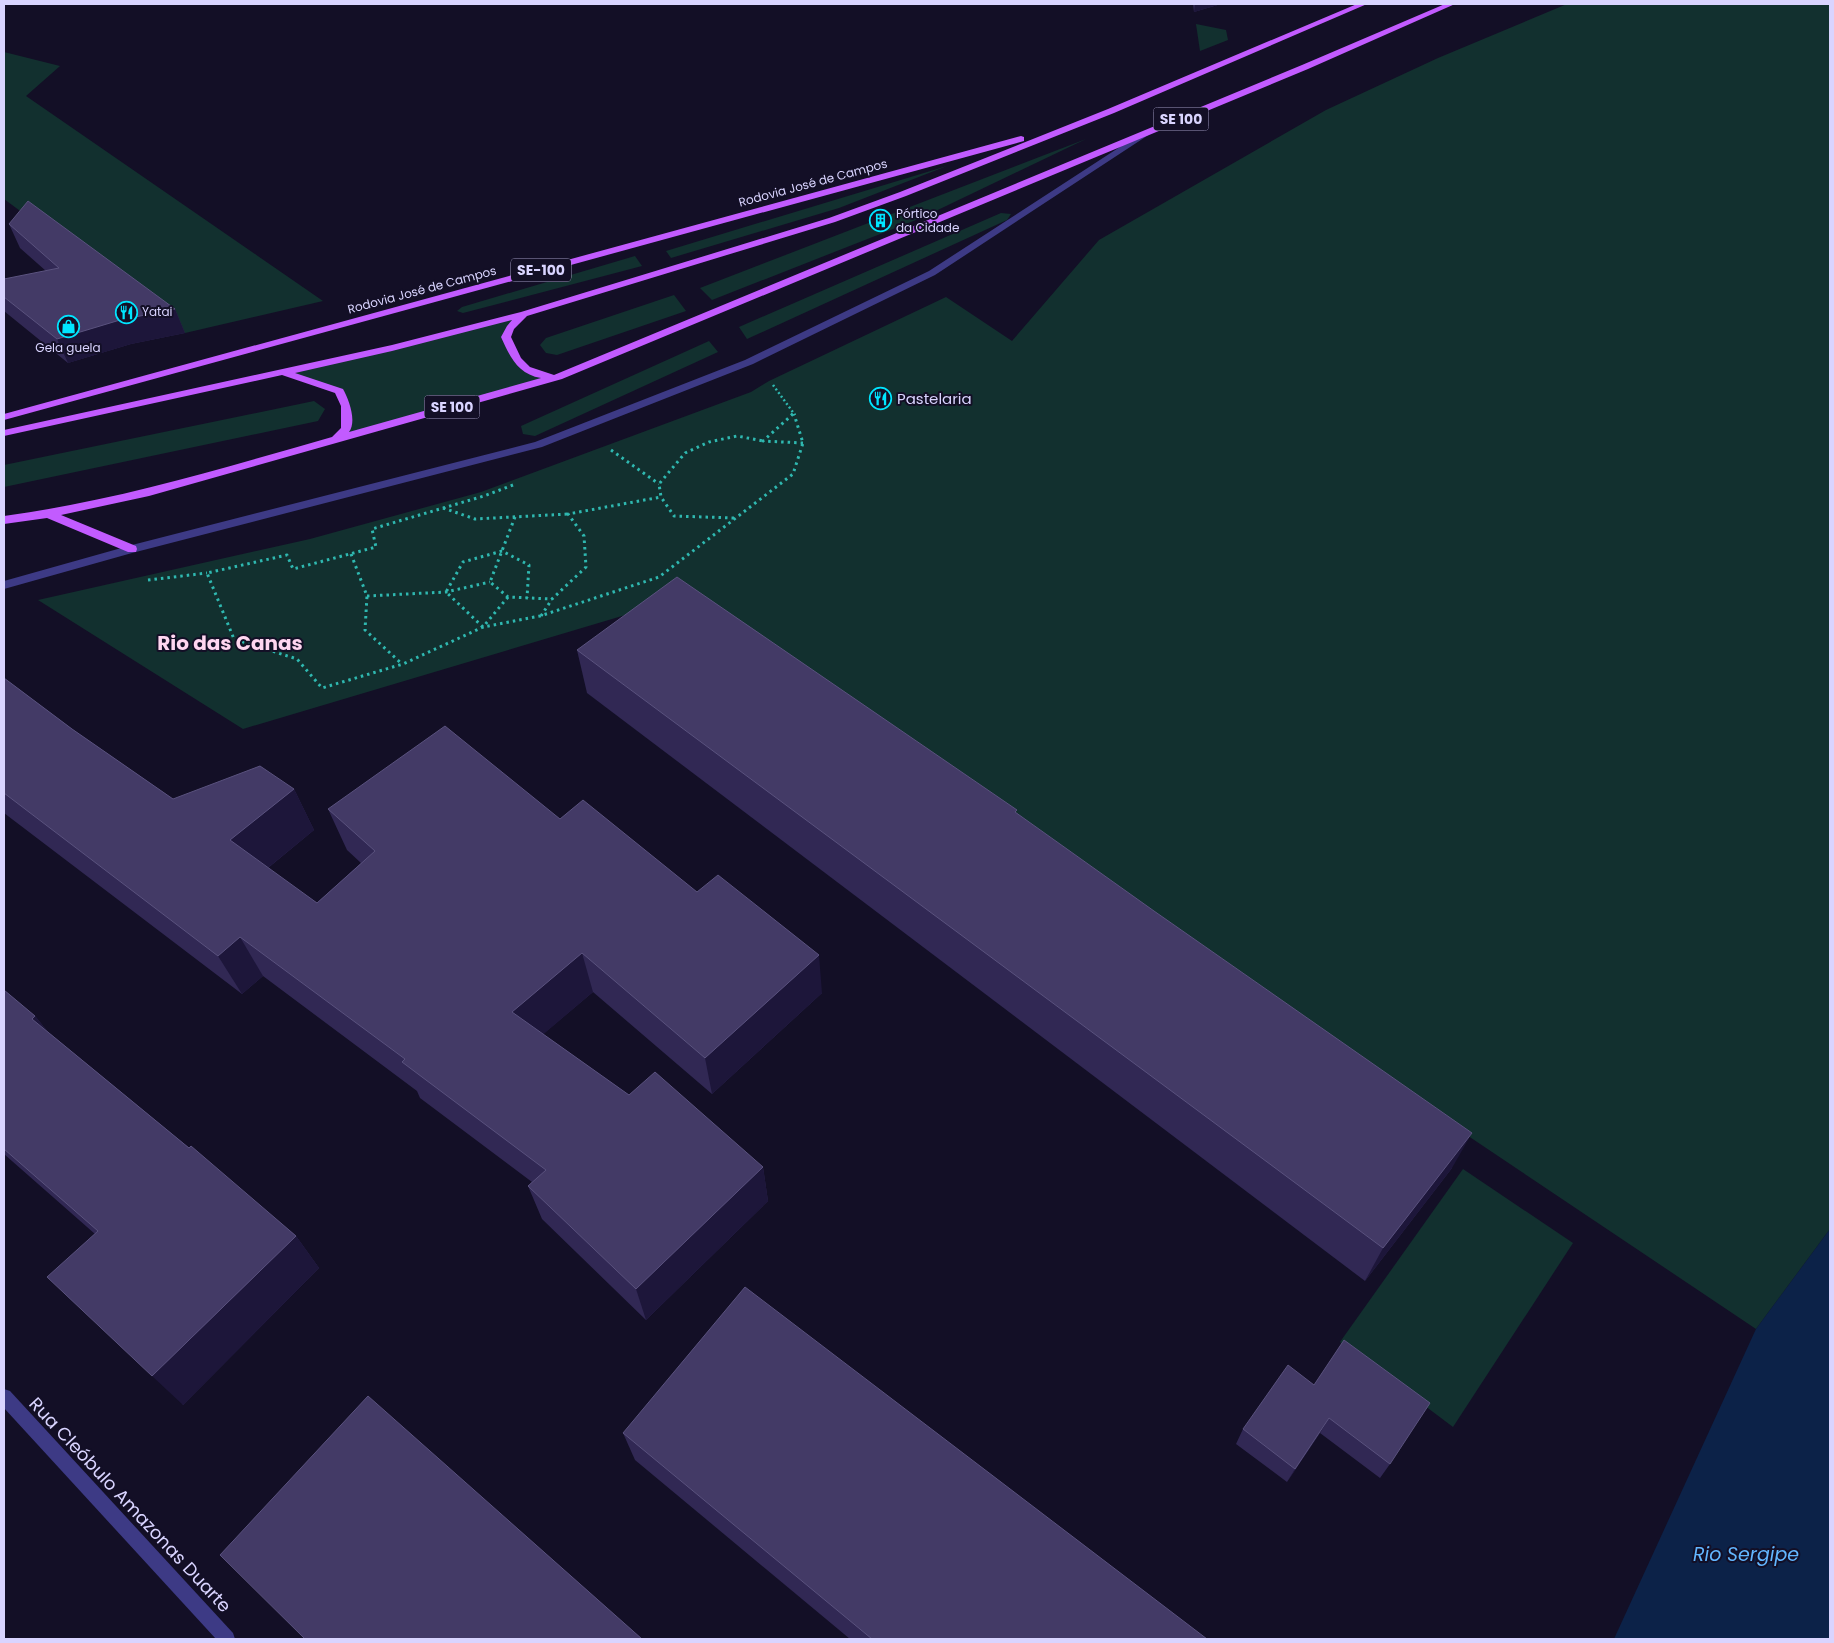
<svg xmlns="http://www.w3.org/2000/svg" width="1834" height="1643" font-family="Poppins,sans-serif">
	<rect width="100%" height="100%" fill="#130f26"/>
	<!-- green -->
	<g fill="#12302f">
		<polygon points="1567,4 1830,4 1830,1229 1756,1329 1246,987 679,599 243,729 38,600 310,539 481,492 751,392 769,381 946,297 1012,341 1099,240 1326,110 1438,58"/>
		<polygon points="1196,24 1226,30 1228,40 1200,51"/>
		<polygon points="4,52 60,66 26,96 323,301 185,333 4,199"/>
		<polygon points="1086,139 921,218 712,300 700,288"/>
		<polygon points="947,166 839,208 671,258 666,251"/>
		<polygon points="1001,213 1011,214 1007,220 747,339 739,327"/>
		<polygon points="635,256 642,266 463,313 457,311 462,307"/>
		<polygon points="674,295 686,311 557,355 546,353 540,345 546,338"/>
		<polygon points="524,314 507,333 527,372 558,377 334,441 346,429 339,391 283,372"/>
		<polygon points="709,341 718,352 535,436 523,434 521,426"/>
		<polygon points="314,401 325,409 318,421 4,487 4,465"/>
		<polygon points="1463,1169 1573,1243 1453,1427 1340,1342"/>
	</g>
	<!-- water -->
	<polygon fill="#0c2248" points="1830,1229 1830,1639 1614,1639 1756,1329"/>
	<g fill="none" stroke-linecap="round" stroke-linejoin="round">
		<!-- path-far1 -->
		<g stroke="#2fb8b0" stroke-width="2.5" stroke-dasharray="2 2.5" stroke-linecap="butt">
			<polyline points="773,385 795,415"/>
			<polyline points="791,415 794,413"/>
		</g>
		<!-- path -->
		<g stroke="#2fb8b0" stroke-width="3" stroke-dasharray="2.5 4" stroke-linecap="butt">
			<polyline points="793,414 763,441 803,443"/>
			<polyline points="611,450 659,484"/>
			<polyline points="513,485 484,496 372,529 376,547 293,569 287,555 207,573 234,639 297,659 322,688 403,664 483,627 540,616 659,577 793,474 803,443 794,414"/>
			<polyline points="443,508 475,519 568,514"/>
			<polyline points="515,517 490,582 508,597 552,599"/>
			<polyline points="734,518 674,516 661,497 659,484 685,453 709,442 737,436 763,441"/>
			<polyline points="351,554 367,596 365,630 402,664"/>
			<polyline points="148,580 207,573"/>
			<polyline points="367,596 446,592 490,582"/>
			<polyline points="508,597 483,627 446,592 463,562 502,551 529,565 527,598"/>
			<polyline points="541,616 552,599 586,567 584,536 568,514 661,497"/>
		</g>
		<!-- street -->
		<g fill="#3d3a85" fill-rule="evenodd">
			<polygon points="1146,130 1153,132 935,275 753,364 542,447 132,553 4,589 4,581 132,545 535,442 745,360 929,271"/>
			<polygon points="4,1389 10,1391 233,1633 235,1639 216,1639 4,1408"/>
		</g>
		<!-- primary -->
		<g fill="#c25bff" fill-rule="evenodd">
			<path d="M1357,4H1367L1114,113L906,196L835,222L527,316L514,329L511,337L521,358L530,367L554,375L1302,65L1445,4H1455L1308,69L562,379L149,496L61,515L136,546L137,549L136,552H128L47,518L4,524V516C116,501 223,468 332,437L341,428V406L335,393L282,375L4,436V430L392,345L521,312L829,218L900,192L1108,109ZM512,320L507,326L501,337C510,357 518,374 541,378L349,432C357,421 349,400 343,389L295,373L392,351Z"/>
			<polygon points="1021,136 1024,137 1024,141 4,420 4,414"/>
		</g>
	</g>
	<!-- wall -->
	<g fill="#312854">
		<polygon points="1193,4 1221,4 1194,12"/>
		<polygon points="9,224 175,309 185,333 131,344 68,363 4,311 4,279 46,271 20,248"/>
		<polygon points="577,650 1017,813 1452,1168 1365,1281 587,693"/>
		<polygon points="4,678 72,729 173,799 294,789 314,830 268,868 317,903 361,863 347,850 328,809 560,819 822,993 712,1094 593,992 543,1034 629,1095 763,1167 768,1201 646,1320 542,1219 528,1186 532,1182 420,1098 417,1091 263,976 242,994 4,813"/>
		<polygon points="4,990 35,1016 48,1032 296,1236 319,1268 183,1405 95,1234 4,1154"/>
		<polygon points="1314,1385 1390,1464 1380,1478 1320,1433 1287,1482 1236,1444 1243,1429"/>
		<polygon points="623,1433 1207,1639 850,1639 635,1460"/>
	</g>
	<!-- shaded-wall -->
	<g fill="#1d163a">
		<polygon points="1195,4 1221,4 1194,12"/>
		<polygon points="175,309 185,333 131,344 68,363 57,339 120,320"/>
		<polygon points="294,789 314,830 252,881 230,840"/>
		<polygon points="240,937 263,976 242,994 218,956"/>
		<polygon points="582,953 593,992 526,1049 512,1012"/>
		<polygon points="819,955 822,993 712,1094 705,1058"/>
		<polygon points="35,1016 66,1054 32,1019"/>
		<polygon points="1472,1133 1452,1168 1365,1281 1383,1248"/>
		<polygon points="763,1167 768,1201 646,1320 636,1289"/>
		<polygon points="296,1236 319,1268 183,1405 152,1376"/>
		<polygon points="1329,1418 1320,1433 1287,1482 1295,1469"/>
	</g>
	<!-- building -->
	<g fill="#433a66" stroke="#5a527e">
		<polygon points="28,201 175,309 120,320 57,339 4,297 4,279 59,268 9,224"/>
		<polygon points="677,577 1017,810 1015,812 1154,911 1472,1133 1383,1248 577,650"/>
		<polygon points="4,678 72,729 173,799 260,766 294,789 230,840 317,903 375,851 328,809 445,726 560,819 583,800 697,892 718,875 819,955 705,1058 582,953 512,1012 629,1095 655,1072 763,1167 636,1289 528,1186 546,1170 402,1062 405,1059 240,937 218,956 4,793"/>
		<polygon points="4,990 35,1016 32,1019 189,1148 191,1146 296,1236 152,1376 47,1277 98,1231 4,1149"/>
		<polygon points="745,1287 1207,1639 872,1639 623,1433"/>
		<polygon points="1344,1340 1430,1403 1390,1464 1329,1418 1295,1469 1243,1429 1288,1365 1314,1385"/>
		<polygon points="368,1396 642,1639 305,1639 220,1555"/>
	</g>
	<!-- icons -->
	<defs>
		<symbol id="building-ring" viewBox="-11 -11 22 22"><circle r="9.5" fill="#130f26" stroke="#00e5ff" stroke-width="1.5"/><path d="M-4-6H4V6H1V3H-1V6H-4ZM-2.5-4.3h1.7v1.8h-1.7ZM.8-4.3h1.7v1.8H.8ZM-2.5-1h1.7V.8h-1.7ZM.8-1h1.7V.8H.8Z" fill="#00e5ff"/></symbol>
		<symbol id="restaurant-ring" viewBox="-11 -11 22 22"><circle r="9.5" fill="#130f26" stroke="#00e5ff" stroke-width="1.5"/><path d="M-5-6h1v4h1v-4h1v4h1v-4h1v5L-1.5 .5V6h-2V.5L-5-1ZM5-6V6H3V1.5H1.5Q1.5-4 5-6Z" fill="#00e5ff"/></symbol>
		<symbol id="shop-ring" viewBox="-11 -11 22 22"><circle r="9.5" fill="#130f26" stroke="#00e5ff" stroke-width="1.5"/><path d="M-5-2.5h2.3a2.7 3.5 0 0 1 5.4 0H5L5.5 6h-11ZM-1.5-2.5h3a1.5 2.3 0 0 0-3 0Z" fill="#00e5ff"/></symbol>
	</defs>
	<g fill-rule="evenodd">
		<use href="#building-ring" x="868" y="208" width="25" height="25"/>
		<use href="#restaurant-ring" x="114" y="300" width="25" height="25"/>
		<use href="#shop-ring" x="56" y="314" width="25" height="25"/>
		<use href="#restaurant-ring" x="868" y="386" width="25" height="25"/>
	</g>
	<g text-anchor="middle" stroke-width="4" stroke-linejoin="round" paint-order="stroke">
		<!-- far-street labels -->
		<g font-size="12" fill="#d9d4ff" stroke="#130f26">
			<text transform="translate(813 183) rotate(-15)" y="4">Rodovia José de Campos</text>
			<text transform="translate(422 290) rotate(-15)" y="4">Rodovia José de Campos</text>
		</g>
		<!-- far-poi labels -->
		<g font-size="12" fill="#d9d4ff" stroke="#130f26" text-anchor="start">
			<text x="896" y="218">Pórtico<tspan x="896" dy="14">da Cidade</tspan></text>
			<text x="142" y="316">Yatai</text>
			<text x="68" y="352" text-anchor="middle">Gela guela</text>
		</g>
		<!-- shield labels -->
		<g fill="#130f26" stroke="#9e99be" stroke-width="1">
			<rect x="1153.5" y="107.5" width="55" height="23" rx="4"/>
			<rect x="511" y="258.5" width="60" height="23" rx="4"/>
			<rect x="424.5" y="395.5" width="55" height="23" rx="4"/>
		</g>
		<g font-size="14" font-weight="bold" fill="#d9d4ff">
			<text x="1181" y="124">SE 100</text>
			<text x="541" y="275">SE-100</text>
			<text x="452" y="412">SE 100</text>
		</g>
		<!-- poi labels -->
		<g font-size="15" fill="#d9d4ff" stroke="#130f26" text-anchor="start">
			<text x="897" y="404">Pastelaria</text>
		</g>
		<!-- near-street labels -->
		<g font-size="18" fill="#d9d4ff" stroke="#130f26">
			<text transform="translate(130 1505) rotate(47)" y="6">Rua Cleóbulo Amazonas Duarte</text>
		</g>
		<!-- near-water labels -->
		<g font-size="19" font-style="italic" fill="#62b6ff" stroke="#130f26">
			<text x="1746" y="1561">Rio Sergipe</text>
		</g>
		<!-- district labels -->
		<g font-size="20" font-weight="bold" fill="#ffd6f0" stroke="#130f26">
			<text x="230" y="650">Rio das Canas</text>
		</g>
	</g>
	<!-- border -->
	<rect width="1834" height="1643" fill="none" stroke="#d9d4ff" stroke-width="10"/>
</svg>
